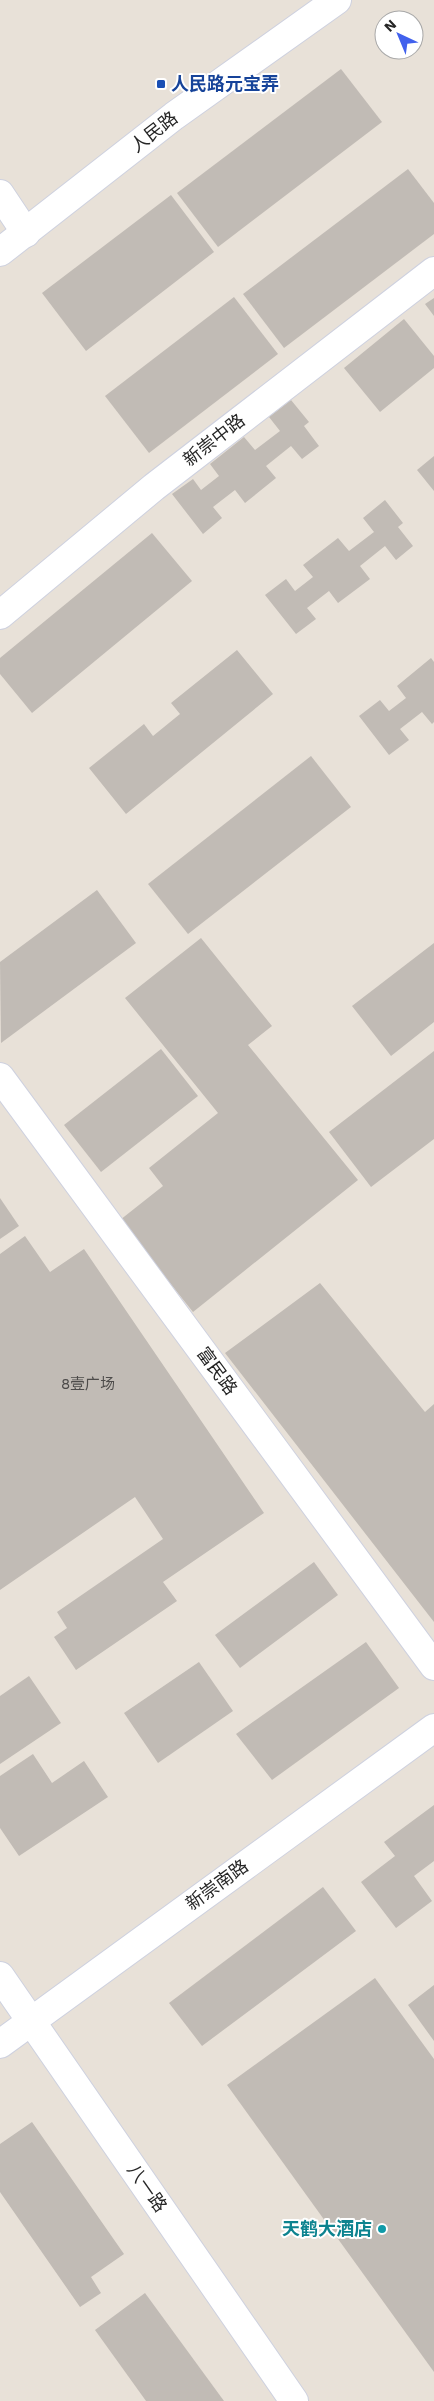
<svg xmlns="http://www.w3.org/2000/svg" width="434" height="2401" font-family="'Work Sans','Noto Sans SC',sans-serif">
	<rect width="100%" height="100%" fill="#e8e1d8"/>
	<!-- building -->
	<g fill="#c1bbb5">
		<polygon points="341,69 382,122 218,247 177,193"/>
		<polygon points="408,169 434,203 434,234 284,348 243,294"/>
		<polygon points="171,195 214,252 86,351 42,293"/>
		<polygon points="234,297 278,354 149,453 105,396"/>
		<polygon points="434,298 434,316 425,304"/>
		<polygon points="404,319 434,356 434,368 380,412 344,368"/>
		<polygon points="291,400 309,422 304,426 319,446 302,459 291,446 266,466 276,478 245,503 235,490 213,507 222,518 203,534 172,494 193,479 201,490 219,476 210,464 244,437 255,450 280,431 269,417"/>
		<polygon points="434,456 434,491 417,470"/>
		<polygon points="385,500 403,523 398,527 413,546 396,560 385,546 360,566 370,579 338,603 329,591 307,608 316,619 296,634 265,595 286,579 295,591 313,577 303,565 338,538 349,551 374,532 363,518"/>
		<polygon points="152,533 192,581 32,713 0,674 0,658"/>
		<polygon points="237,650 273,694 126,814 89,768 144,724 153,736 180,714 171,703"/>
		<polygon points="431,658 434,662 434,722 432,724 422,712 400,729 409,740 389,755 359,716 380,700 389,711 406,698 397,686"/>
		<polygon points="311,756 351,807 188,934 148,884"/>
		<polygon points="97,890 136,943 1,1043 0,962"/>
		<polygon points="201,938 272,1026 248,1045 358,1180 193,1312 120,1220 163,1186 149,1168 218,1113 125,998"/>
		<polygon points="434,943 434,1022 391,1056 352,1006"/>
		<polygon points="161,1049 198,1096 101,1172 64,1125"/>
		<polygon points="434,1051 434,1139 371,1187 329,1132"/>
		<polygon points="0,1198 19,1226 0,1239"/>
		<polygon points="25,1236 50,1272 84,1249 264,1513 163,1582 177,1601 76,1670 54,1637 67,1628 57,1612 163,1539 135,1497 0,1590 0,1254"/>
		<polygon points="320,1283 425,1412 434,1404 434,1622 225,1353"/>
		<polygon points="314,1562 338,1595 240,1668 215,1635"/>
		<polygon points="366,1642 399,1688 272,1780 236,1734"/>
		<polygon points="199,1662 233,1711 158,1763 124,1713"/>
		<polygon points="29,1676 61,1723 0,1764 0,1696"/>
		<polygon points="33,1754 52,1783 84,1761 108,1797 19,1856 0,1828 0,1776"/>
		<polygon points="434,1805 434,1861 414,1876 432,1901 396,1928 361,1882 395,1856 384,1842"/>
		<polygon points="323,1887 356,1931 202,2046 169,2003"/>
		<polygon points="375,1978 434,2059 434,2372 227,2085"/>
		<polygon points="434,1985 434,2041 408,2005"/>
		<polygon points="32,2122 124,2254 91,2277 101,2293 80,2307 0,2192 0,2144"/>
		<polygon points="145,2293 224,2401 146,2401 95,2330"/>
	</g>
	<g fill="none" stroke-linecap="round" stroke-linejoin="round">
		<defs>
			<g id="street">
				<polyline points="0,615 154,487 434,271"/>
				<polyline points="0,1077 434,1666"/>
				<polyline points="0,1976 31,2021"/>
			</g>
			<g id="secondary">
				<polyline points="0,194 26,233"/>
				<polyline points="0,252 174,116 337,0"/>
				<polyline points="31,2021 294,2401"/>
				<polyline points="0,2044 434,1728"/>
			</g>
		</defs>
		<!-- street casing -->
		<use href="#street" stroke="#ced1df" stroke-width="30"/>
		<!-- secondary casing -->
		<use href="#secondary" stroke="#ced1df" stroke-width="30"/>
		<!-- street -->
		<use href="#street" stroke="#fff" stroke-width="28"/>
		<!-- secondary -->
		<use href="#secondary" stroke="#fff" stroke-width="28"/>
	</g>
	<!-- markers -->
	<rect fill="#1a4fb4" stroke="#fff" stroke-width="2" x="156" y="79" width="10" height="10" rx="2.5"/>
	<circle fill="#0f9aa8" stroke="#fff" stroke-width="2" cx="382" cy="2229" r="5"/>
	<g text-anchor="middle" stroke-width="4" stroke-linejoin="round" paint-order="stroke">
		<!-- number labels -->
		<g font-size="15" fill="#4d4b4a">
			<text x="88" y="1389">8壹广场</text>
		</g>
		<!-- transit labels -->
		<g font-size="18" font-weight="bold" fill="#164399" stroke="#fff" text-anchor="start">
			<text x="171" y="90">人民路元宝弄</text>
		</g>
		<!-- street labels -->
		<g font-size="18" fill="#262626" stroke="#fff">
			<text transform="translate(154 132) rotate(-38)" y="6">人民路</text>
			<text transform="translate(214 440) rotate(-38)" y="6">新崇中路</text>
			<text transform="translate(217 1371) rotate(54)" y="6">富民路</text>
			<text transform="translate(217 1885) rotate(-36)" y="6">新崇南路</text>
			<text transform="translate(147 2188) rotate(55)" y="6">八一路</text>
		</g>
		<!-- culture labels -->
		<g font-size="18" font-weight="bold" fill="#0d838f" stroke="#fff" text-anchor="end">
			<text x="372" y="2235">天鹤大酒店</text>
		</g>
	</g>
	<!-- north arrow -->
	<g transform="translate(399 35) rotate(316)"><circle r="24" fill="#ffffff" stroke="#a8a8a8"/>
	<path d="M0-4L9 19L0 12L-9 19Z" fill="#4161ed"/>
	<text y="-8" font-size="14" font-weight="bold" text-anchor="middle" fill="#262626">N</text>
	</g>
</svg>
